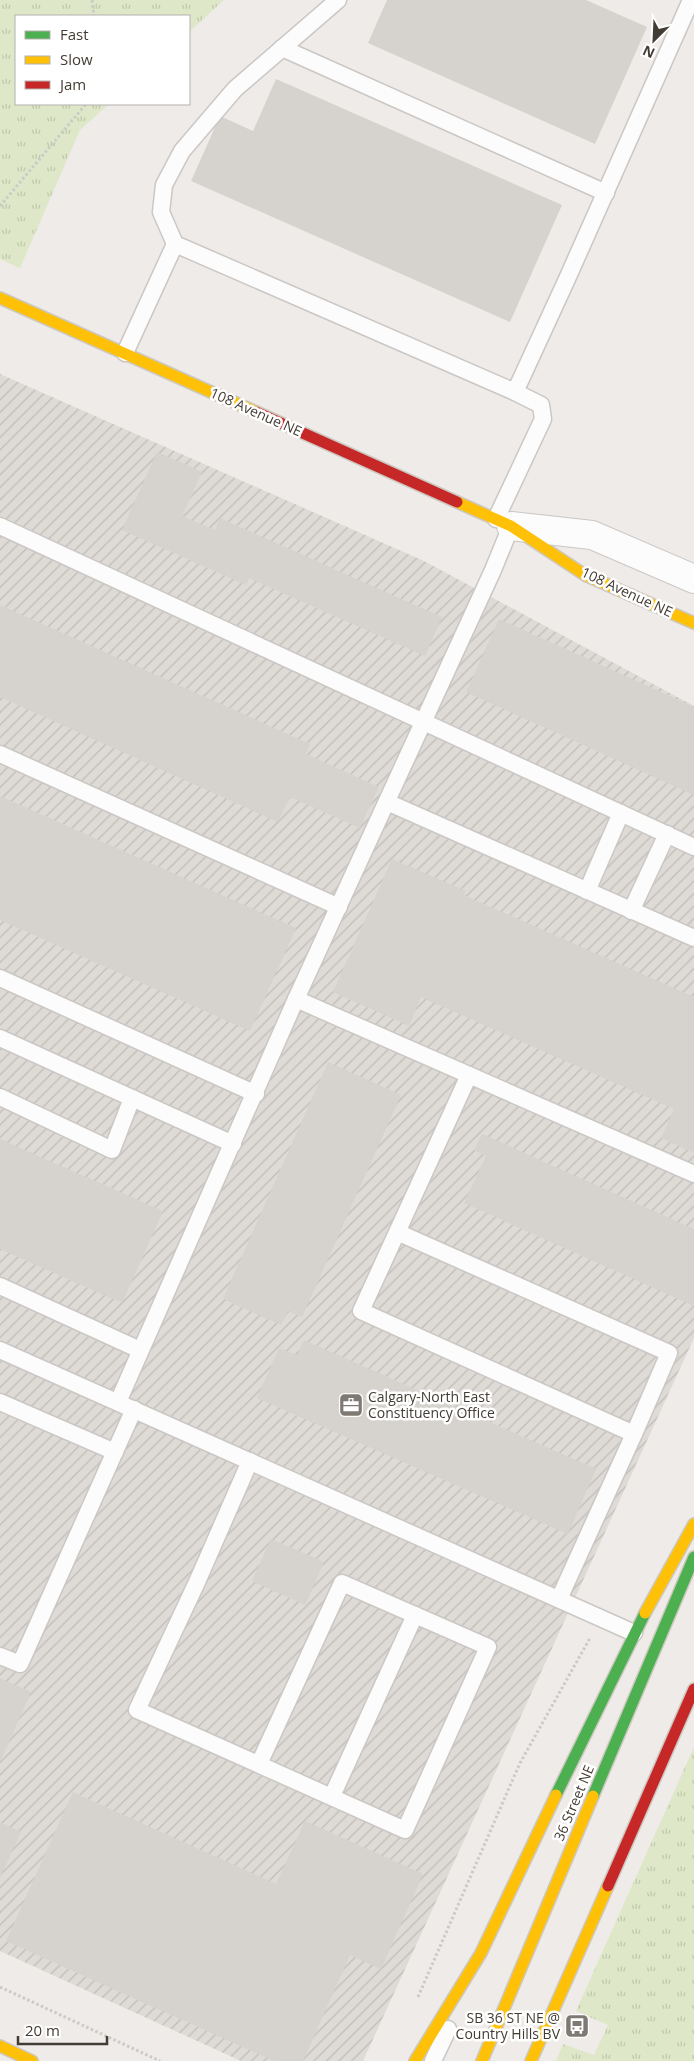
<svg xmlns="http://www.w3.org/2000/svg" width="694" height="2061" font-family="'Open Sans',sans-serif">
	<defs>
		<pattern id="industrial-furrows" width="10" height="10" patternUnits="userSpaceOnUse" patternTransform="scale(1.25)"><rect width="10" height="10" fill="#dedad6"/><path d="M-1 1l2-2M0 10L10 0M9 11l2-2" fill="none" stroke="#c0bcb8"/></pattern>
		<pattern id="grass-tufts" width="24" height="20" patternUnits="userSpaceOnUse" patternTransform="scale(1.25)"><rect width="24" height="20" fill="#dee8c8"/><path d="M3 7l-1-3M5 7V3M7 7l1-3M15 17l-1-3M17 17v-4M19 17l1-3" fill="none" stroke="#c0c8ac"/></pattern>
	</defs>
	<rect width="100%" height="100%" fill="#eeebe8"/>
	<!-- industrial -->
	<polygon fill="url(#industrial-furrows)" points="0,374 424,561 694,706 694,1338 363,2061 241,2061 0,1951"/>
	<!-- grass -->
	<g fill="url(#grass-tufts)">
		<polygon points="0,0 224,0 189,32 189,16 16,16 16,104 109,104 80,130 20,268 0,259"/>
		<polygon points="694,1747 694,2061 556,2061 563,2044 594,2055 608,2025 576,2011"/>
	</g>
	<!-- building -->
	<g fill="#d6d2ce">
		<polygon points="387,0 586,0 647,27 595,144 368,43"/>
		<polygon points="276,79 562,205 510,322 191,181 220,116 253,131"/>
		<polygon points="157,452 202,472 182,516 215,530 220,518 442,617 425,656 249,578 246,585 122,530"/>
		<polygon points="0,605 310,744 306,754 379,787 360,828 290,797 278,822 0,697"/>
		<polygon points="499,619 694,707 694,795 466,692"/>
		<polygon points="0,796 296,928 250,1031 0,920"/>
		<polygon points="392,859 466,891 464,895 694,997 694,1153 661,1138 674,1109 421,997 409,1026 333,992"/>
		<polygon points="328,1062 401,1095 302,1317 288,1311 281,1325 223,1299"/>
		<polygon points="482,1134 694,1229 694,1306 464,1203 486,1156 474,1150"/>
		<polygon points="0,1139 163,1211 122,1303 0,1249"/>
		<polygon points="304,1340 596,1469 568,1534 257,1398 279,1348 297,1355"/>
		<polygon points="271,1539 324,1562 305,1605 252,1581"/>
		<polygon points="0,1678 31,1692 0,1762"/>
		<polygon points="73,1792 276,1884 305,1821 423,1874 381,1969 350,1955 303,2061 274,2061 6,1941"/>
		<polygon points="0,1822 21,1832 0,1878"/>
	</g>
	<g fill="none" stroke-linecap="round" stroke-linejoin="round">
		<defs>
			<g id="lane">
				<polyline points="338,0 235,89 182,151 164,185 161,212 175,244 515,392 567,279 691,0"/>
				<polyline points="282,48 606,193"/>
				<polyline points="125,353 175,244"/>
				<polyline points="496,519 543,419 541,405 515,392"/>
				<polyline points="0,526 694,847"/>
				<polyline points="0,754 339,907"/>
				<polyline points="387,802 694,938"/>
				<polyline points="587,891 621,813"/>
				<polyline points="631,911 667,834"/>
				<polyline points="0,978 256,1094"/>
				<polyline points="296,999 694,1174"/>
				<polyline points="0,1038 233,1144"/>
				<polyline points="0,1097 112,1150 132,1098"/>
				<polyline points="397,1232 669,1353 634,1434 361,1311 469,1075"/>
				<polyline points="0,1286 140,1350"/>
				<polyline points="0,1350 634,1633"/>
				<polyline points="0,1402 115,1452"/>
				<polyline points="118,1402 296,999 493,570 511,526"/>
				<polyline points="250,1461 197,1582 137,1710 405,1830 488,1647 342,1583 259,1764"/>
				<polyline points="559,1599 634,1434"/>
				<polyline points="0,1656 20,1664 134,1409"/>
				<polyline points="332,1796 415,1615"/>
				<polyline points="433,2061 448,2029"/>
			</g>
			<polyline id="street" points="511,526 592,535 694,579"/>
			<g id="fast">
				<polyline points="556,1795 645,1613"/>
				<polyline points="593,1796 694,1557"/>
			</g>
			<g id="slow">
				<polyline points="0,298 256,412"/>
				<polyline points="457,502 511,526 585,575 694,623"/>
				<polyline points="645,1613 694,1524"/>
				<polyline points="0,2046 32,2061"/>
				<polyline points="415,2061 481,1953 556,1795"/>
				<polyline points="482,2061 593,1796"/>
				<polyline points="531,2061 608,1886"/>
			</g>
			<g id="jam">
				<polyline points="256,412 457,502"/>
				<polyline points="608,1886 694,1689"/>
			</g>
		</defs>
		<!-- lane casing -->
		<use href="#lane" stroke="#cbc7c4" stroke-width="19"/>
		<!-- street casing -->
		<use href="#street" stroke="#cbc7c4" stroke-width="30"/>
		<!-- fast casing -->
		<use href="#fast" stroke="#cdc8bf" stroke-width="14"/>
		<!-- slow casing -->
		<use href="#slow" stroke="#cdc8bf" stroke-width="14"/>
		<!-- jam casing -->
		<use href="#jam" stroke="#cdc8bf" stroke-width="14"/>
		<!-- path -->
		<g stroke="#cccac6" stroke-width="3" stroke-dasharray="2.5 2.5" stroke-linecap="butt">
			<polyline points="92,0 94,16"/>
			<polyline points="0,206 86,104"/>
			<polyline points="0,1987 160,2061"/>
			<polyline points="418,1997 520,1763 590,1638"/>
		</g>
		<!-- lane -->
		<use href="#lane" stroke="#fcfcfc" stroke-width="16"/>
		<!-- street -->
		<use href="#street" stroke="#fcfcfc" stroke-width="28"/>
		<!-- fast -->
		<use href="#fast" stroke="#4caf50" stroke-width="11"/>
		<!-- slow -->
		<use href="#slow" stroke="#ffc107" stroke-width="11"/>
		<!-- jam -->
		<use href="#jam" stroke="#c62828" stroke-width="11"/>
	</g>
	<!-- icons -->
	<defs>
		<symbol id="office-square" viewBox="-11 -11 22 22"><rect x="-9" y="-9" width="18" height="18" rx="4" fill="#7f7973" stroke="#fff"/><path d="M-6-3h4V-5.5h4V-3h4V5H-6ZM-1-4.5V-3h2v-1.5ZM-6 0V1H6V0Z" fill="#fff"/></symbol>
		<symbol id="bus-square" viewBox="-11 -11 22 22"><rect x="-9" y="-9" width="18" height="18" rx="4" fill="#7f7973" stroke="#fff"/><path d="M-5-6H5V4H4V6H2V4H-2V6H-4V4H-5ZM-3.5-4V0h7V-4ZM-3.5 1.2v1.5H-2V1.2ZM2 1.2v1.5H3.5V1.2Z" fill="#fff"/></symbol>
	</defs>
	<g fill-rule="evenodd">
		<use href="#office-square" x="337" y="1391" width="28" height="28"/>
		<use href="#bus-square" x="563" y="2012" width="28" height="28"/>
	</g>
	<g text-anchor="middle" stroke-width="5" stroke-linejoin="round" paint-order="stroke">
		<!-- street labels -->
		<g font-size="14" fill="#433c34" stroke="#fff">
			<text transform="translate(256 412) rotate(24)" y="5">108 Avenue NE</text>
			<text transform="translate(627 592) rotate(25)" y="5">108 Avenue NE</text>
			<text transform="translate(574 1803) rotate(-67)" y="5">36 Street NE</text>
		</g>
		<!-- poi labels -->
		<g font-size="14" fill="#433c34" stroke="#fff" text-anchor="start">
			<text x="368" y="1402">Calgary-North East<tspan x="368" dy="16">Constituency Office</tspan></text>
			<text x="560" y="2023" text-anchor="end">SB 36 ST NE @<tspan x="560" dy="16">Country Hills BV</tspan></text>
		</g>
	</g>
	<!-- legend -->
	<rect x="15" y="15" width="175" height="90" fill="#ffffff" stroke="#b4b1ae"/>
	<rect x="25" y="31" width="25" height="8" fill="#4caf50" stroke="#b4b1ae"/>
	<text x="60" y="40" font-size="15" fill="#433c34">Fast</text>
	<rect x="25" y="56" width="25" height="8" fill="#ffc107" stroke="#b4b1ae"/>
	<text x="60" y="65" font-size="15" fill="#433c34">Slow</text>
	<rect x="25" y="81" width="25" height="8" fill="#c62828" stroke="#b4b1ae"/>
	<text x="60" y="90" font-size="15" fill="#433c34">Jam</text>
	<!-- north arrow -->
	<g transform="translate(654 40) rotate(204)" stroke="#ffffff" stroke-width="4" paint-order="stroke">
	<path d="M0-4L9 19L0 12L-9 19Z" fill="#433c34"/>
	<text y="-8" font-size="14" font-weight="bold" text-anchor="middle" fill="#433c34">N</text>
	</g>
	<!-- scale -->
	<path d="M18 2036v8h89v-8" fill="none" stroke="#433c34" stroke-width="2.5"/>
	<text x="25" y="2036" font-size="15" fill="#433c34" stroke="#ffffff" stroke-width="4" paint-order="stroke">20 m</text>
</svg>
